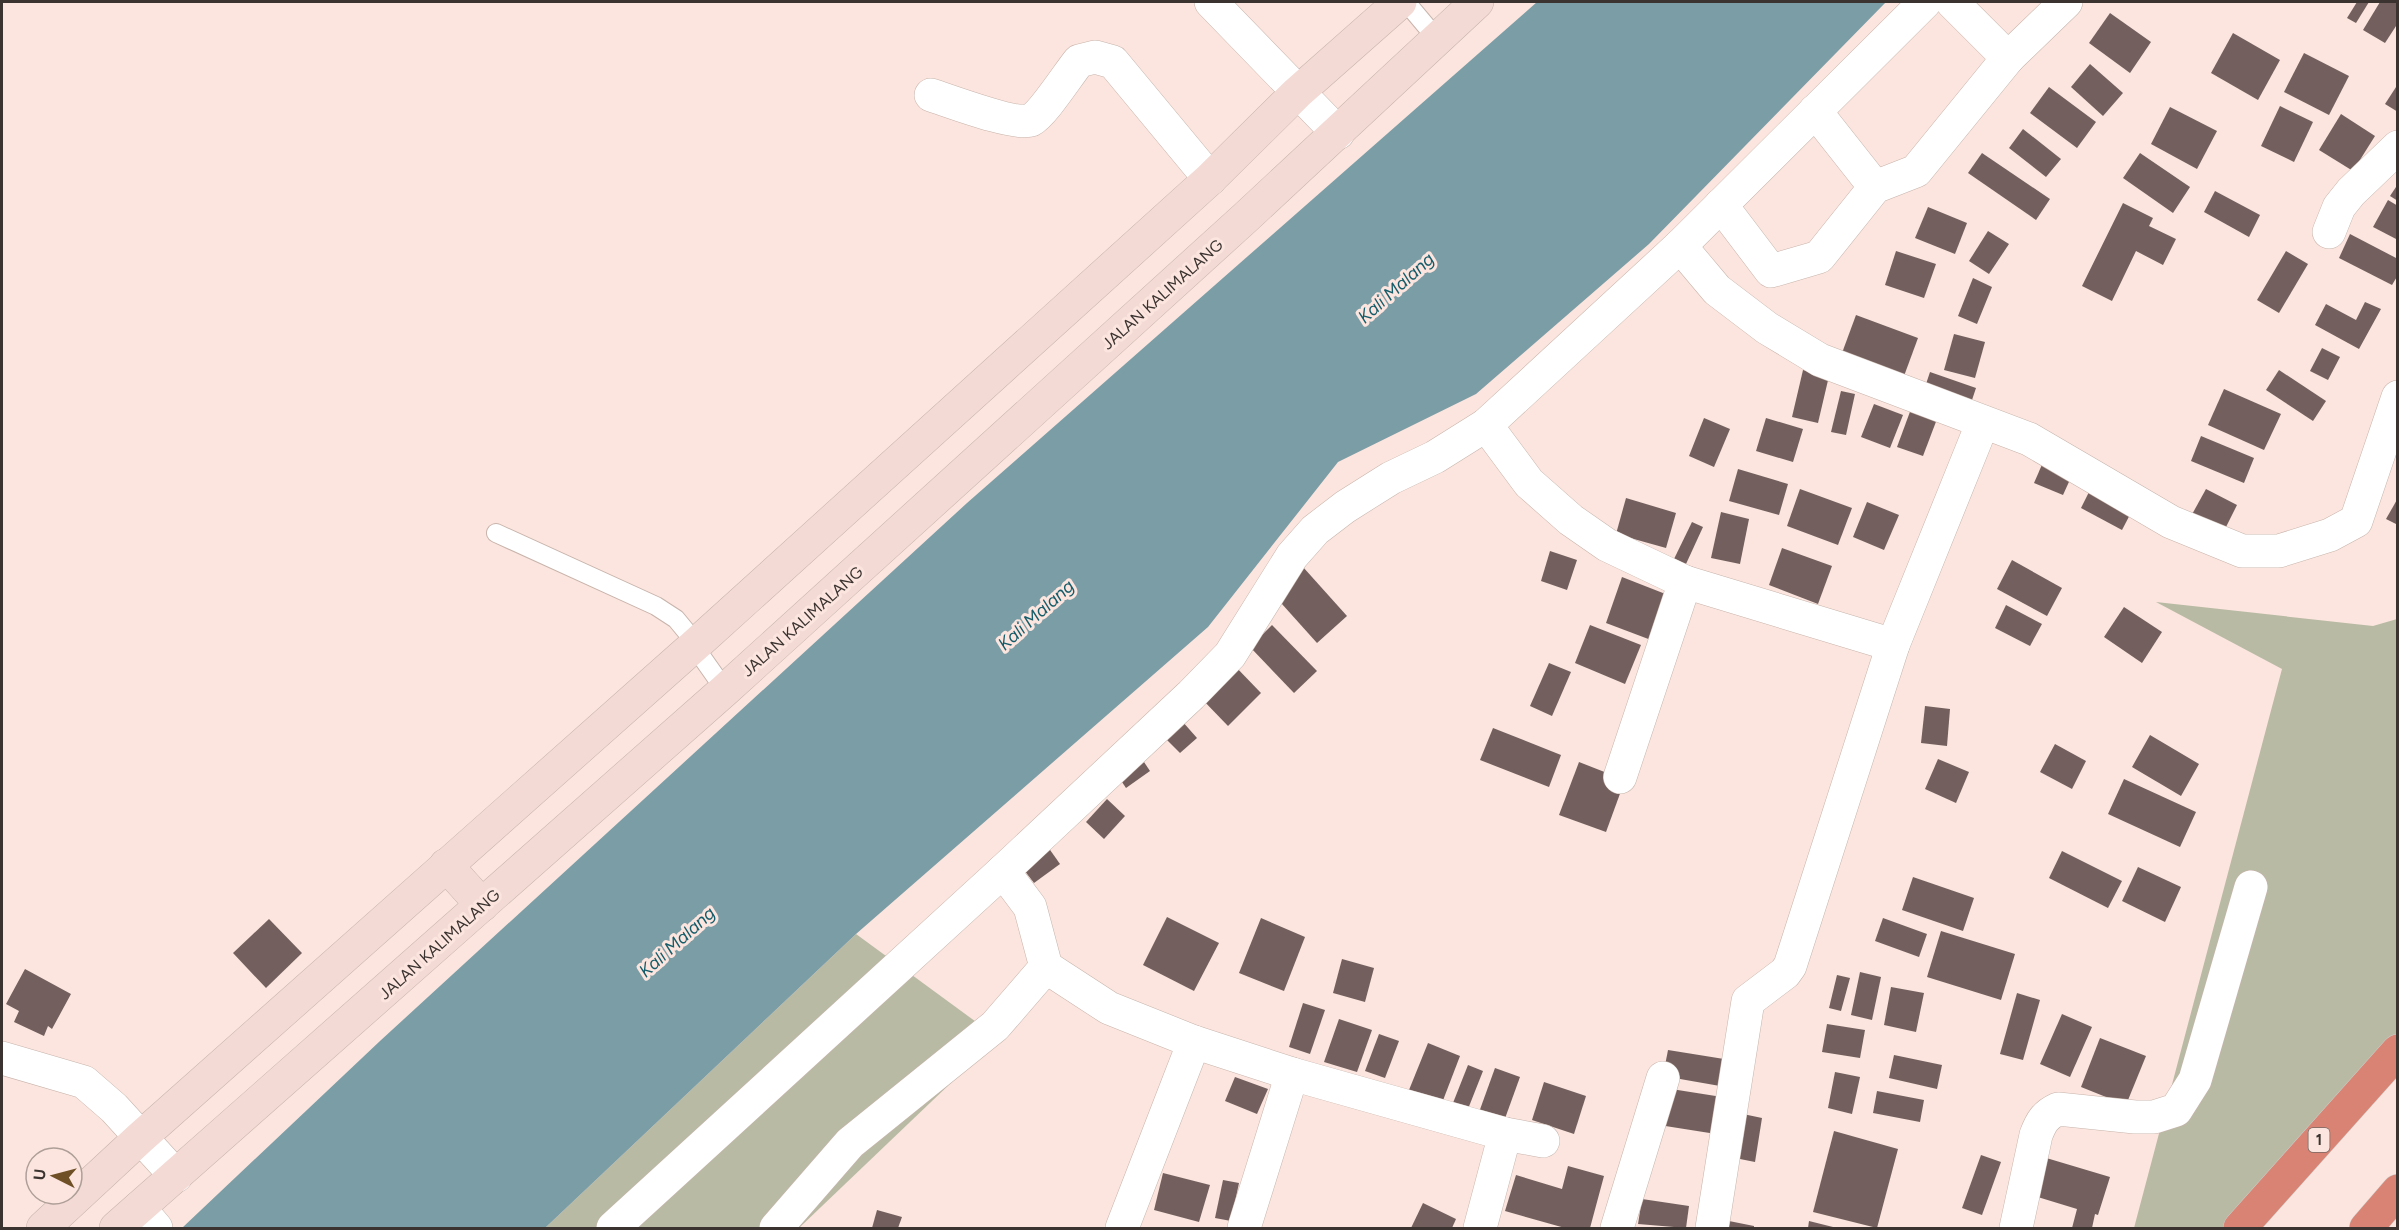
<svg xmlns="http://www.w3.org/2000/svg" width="2399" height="1230" font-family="Figtree,sans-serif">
	<rect width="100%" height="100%" fill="#fbe5de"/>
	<!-- green -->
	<g fill="#b8baa4">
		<polygon points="2156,602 2373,626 2397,619 2397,1060 2244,1228 2134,1228 2282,669"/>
		<polygon points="856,934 998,1038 799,1228 545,1228"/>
	</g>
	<!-- water -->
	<polygon fill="#7b9da6" points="1537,2 1886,2 1649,244 1476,394 1338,462 1208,627 856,934 545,1228 182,1228 380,1041 967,503"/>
	<!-- building -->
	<g fill="#73605e">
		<polygon points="2357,2 2369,2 2356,23 2347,18"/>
		<polygon points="2380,2 2398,2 2398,23 2385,43 2363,30"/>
		<polygon points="2110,13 2151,42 2130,73 2089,43"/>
		<polygon points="2233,33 2280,60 2258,100 2211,73"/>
		<polygon points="2304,53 2349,76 2329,115 2284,92"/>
		<polygon points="2090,64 2123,93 2103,116 2071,87"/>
		<polygon points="2398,84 2398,112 2385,104"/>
		<polygon points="2049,87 2096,122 2077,148 2030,113"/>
		<polygon points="2280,106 2313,122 2294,162 2261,146"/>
		<polygon points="2170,107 2217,131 2197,169 2151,144"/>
		<polygon points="2341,114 2375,136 2353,171 2319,150"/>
		<polygon points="2023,129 2061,159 2046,177 2009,148"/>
		<polygon points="1982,153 2050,199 2036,220 1968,173"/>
		<polygon points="2140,153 2190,187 2173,213 2123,178"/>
		<polygon points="2398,184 2398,201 2390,196"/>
		<polygon points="2215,191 2260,215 2249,237 2204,212"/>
		<polygon points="2388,200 2398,206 2398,240 2373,227"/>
		<polygon points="2123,203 2153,218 2149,226 2176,239 2163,265 2136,251 2112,301 2082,286"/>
		<polygon points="1928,207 1967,223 1955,254 1915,238"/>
		<polygon points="1988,231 2009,244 1989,274 1969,261"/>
		<polygon points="2350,234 2398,259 2398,275 2392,285 2339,258"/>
		<polygon points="1896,251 1936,264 1924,298 1885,285"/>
		<polygon points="2286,251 2308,264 2279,313 2257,300"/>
		<polygon points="1973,278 1992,287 1977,324 1958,316"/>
		<polygon points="2365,302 2381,309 2359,349 2315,325 2326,304 2356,320"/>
		<polygon points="1856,315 1918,338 1904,376 1842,353"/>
		<polygon points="1954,334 1985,342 1975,378 1944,370"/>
		<polygon points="2322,348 2340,357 2328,380 2310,371"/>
		<polygon points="1803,370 1829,376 1818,423 1792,417"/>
		<polygon points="2279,370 2326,401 2313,421 2266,390"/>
		<polygon points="1930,372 1976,388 1969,409 1923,393"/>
		<polygon points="2224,389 2281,414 2264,450 2208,425"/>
		<polygon points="1841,391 1855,394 1846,435 1831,432"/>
		<polygon points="1874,404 1903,415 1890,448 1861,437"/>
		<polygon points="1911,409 1937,419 1923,456 1897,447"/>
		<polygon points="1704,418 1730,429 1714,467 1689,456"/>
		<polygon points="1766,418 1803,429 1793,462 1756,451"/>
		<polygon points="2201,436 2254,458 2244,483 2191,461"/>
		<polygon points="2044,460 2073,473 2063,495 2034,483"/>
		<polygon points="1738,469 1788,484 1779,515 1729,501"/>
		<polygon points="2094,482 2135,505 2122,530 2081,508"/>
		<polygon points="1800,489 1852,508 1838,545 1787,526"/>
		<polygon points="2206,489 2237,505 2222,535 2190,518"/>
		<polygon points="1626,498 1676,513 1666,548 1616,534"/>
		<polygon points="2398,498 2398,525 2386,519"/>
		<polygon points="1867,502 1899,515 1884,550 1853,537"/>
		<polygon points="1721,512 1749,519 1740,564 1711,558"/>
		<polygon points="1692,522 1703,527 1686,564 1674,559"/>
		<polygon points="1782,548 1832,566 1818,604 1769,585"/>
		<polygon points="1550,551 1577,560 1567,590 1541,581"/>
		<polygon points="2012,560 2062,588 2047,616 1997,589"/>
		<polygon points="1303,567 1347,616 1317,643 1273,594"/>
		<polygon points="1622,577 1668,595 1651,640 1606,623"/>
		<polygon points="2006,605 2042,624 2030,646 1995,628"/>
		<polygon points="2124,607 2162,632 2142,663 2104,637"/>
		<polygon points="1272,625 1317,671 1294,693 1250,647"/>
		<polygon points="1590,625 1641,645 1625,684 1575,663"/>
		<polygon points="1549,663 1571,672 1552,716 1530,706"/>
		<polygon points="1233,664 1261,693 1228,726 1200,697"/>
		<polygon points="1925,706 1950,709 1947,746 1921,743"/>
		<polygon points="1182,721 1197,738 1180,753 1164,737"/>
		<polygon points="1493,728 1561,755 1549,787 1480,760"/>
		<polygon points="2150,735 2199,764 2181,796 2132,767"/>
		<polygon points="2055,744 2086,761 2072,789 2040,772"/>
		<polygon points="1938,759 1969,772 1956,803 1925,789"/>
		<polygon points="1144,762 1150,771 1126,788 1120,779"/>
		<polygon points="1579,762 1625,780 1606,832 1559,815"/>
		<polygon points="2124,779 2196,812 2180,847 2108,814"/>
		<polygon points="1107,799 1125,816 1104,839 1086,822"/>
		<polygon points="1048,847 1060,864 1034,883 1021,866"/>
		<polygon points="2062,851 2122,881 2108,908 2049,878"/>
		<polygon points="2138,867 2181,887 2165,922 2122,901"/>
		<polygon points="1913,877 1974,898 1963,931 1902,910"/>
		<polygon points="1167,917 1219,943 1194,991 1143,965"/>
		<polygon points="1261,918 1305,937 1284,991 1239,973"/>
		<polygon points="1883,918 1927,934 1919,957 1875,941"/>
		<polygon points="269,919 302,953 266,988 233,953"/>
		<polygon points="1941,931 2015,954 2001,1000 1927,977"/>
		<polygon points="1342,959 1374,968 1365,1002 1333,993"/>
		<polygon points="25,969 71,994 52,1029 48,1026 44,1036 14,1022 19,1011 6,1004"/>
		<polygon points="1860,972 1881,977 1872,1020 1851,1015"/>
		<polygon points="1837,975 1850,978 1841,1011 1829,1008"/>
		<polygon points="1891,987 1924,993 1916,1032 1884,1025"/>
		<polygon points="2017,993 2040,1000 2023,1060 2000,1054"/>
		<polygon points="1303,1003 1325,1010 1310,1054 1289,1047"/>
		<polygon points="2062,1014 2092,1027 2070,1077 2040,1064"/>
		<polygon points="1339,1019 1372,1030 1357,1072 1324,1062"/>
		<polygon points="1827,1024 1865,1030 1860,1058 1822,1052"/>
		<polygon points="1379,1034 1399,1041 1385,1078 1365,1071"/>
		<polygon points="2100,1038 2146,1056 2126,1105 2081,1087"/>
		<polygon points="1428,1043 1460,1056 1442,1103 1409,1090"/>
		<polygon points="1668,1050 1724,1059 1720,1086 1663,1076"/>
		<polygon points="1894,1055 1942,1065 1937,1089 1889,1078"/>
		<polygon points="1468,1065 1483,1071 1466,1114 1451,1108"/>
		<polygon points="1495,1068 1520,1077 1503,1124 1478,1115"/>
		<polygon points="1835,1072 1860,1077 1852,1114 1828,1108"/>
		<polygon points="1235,1077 1268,1089 1257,1114 1225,1101"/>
		<polygon points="1544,1082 1586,1096 1574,1134 1532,1120"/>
		<polygon points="1665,1088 1722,1097 1716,1134 1659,1125"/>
		<polygon points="1877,1091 1924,1100 1920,1122 1873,1113"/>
		<polygon points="1743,1114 1762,1118 1755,1162 1735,1158"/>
		<polygon points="1834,1131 1898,1149 1877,1228 1813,1212"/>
		<polygon points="1981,1155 2001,1162 1982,1215 1962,1208"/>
		<polygon points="2043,1157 2110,1177 2098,1215 2095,1214 2092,1228 2072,1228 2077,1209 2031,1195"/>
		<polygon points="1568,1166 1604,1176 1590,1228 1565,1228 1505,1211 1516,1175 1562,1189"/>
		<polygon points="1163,1173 1210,1185 1199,1222 1154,1210"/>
		<polygon points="1223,1180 1239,1183 1231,1221 1215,1218"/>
		<polygon points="1642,1199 1689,1206 1686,1228 1638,1224"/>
		<polygon points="1423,1203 1456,1219 1452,1228 1411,1228"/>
		<polygon points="877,1210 902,1217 898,1228 872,1228"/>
		<polygon points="1724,1220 1754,1226 1754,1228 1722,1228"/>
		<polygon points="1809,1221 1837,1228 1808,1228"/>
	</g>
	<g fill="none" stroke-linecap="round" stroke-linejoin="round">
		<defs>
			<g id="service">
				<polyline points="1406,2 1437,39"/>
				<polyline points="496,533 656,606 676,619 690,636 694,646 725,690"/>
			</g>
			<g id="minor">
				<polyline points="1211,2 1338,133"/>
				<polyline points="1952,2 2008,58 2066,2"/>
				<path d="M931,95C950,101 1015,126 1031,120C1043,114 1069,73 1079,61L1095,57L1113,62L1210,179"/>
				<polyline points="1815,111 1875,187"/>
				<polyline points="1721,205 1771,271 1819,257 1875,187 1916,171 2008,58"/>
				<polyline points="2329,232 2339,207 2351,192 2398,147"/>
				<polyline points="1680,246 1717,290 1767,328 1820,360 2029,439 2171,522 2242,551 2279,551 2330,535 2356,521 2398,397"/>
				<polyline points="1486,425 1529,483 1571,520 1607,545 1685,582 1893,645"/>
				<polyline points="1620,777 1685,582"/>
				<polyline points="1003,871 1030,907 1046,967 1109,1008 1194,1042 1292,1074 1244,1228"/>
				<polyline points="2,1058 84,1082 114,1108 176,1176"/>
				<polyline points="1292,1074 1505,1134 1543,1141"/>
				<polyline points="139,1208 156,1228"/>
				<polyline points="613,1228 1003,871 1191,695 1230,655 1292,556 1315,530 1345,507 1391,478 1435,457 1486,425 1680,246 1925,2"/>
				<polyline points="776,1228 850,1143 995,1026 1046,967"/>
				<polyline points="1122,1228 1194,1042"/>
				<polyline points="1480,1228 1505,1134"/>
				<polyline points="1617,1228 1663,1078"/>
				<polyline points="1712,1228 1748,1001 1785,973 1790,966 1893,645 1983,422"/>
				<path d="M2016,1228L2036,1135C2041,1122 2045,1115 2058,1109L2135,1117H2154L2176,1110L2195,1080L2251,887"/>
			</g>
			<g id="secondary">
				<polyline points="446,865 482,905"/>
				<polyline points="43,1228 140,1138 694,646 1210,179 1297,93 1400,2"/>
				<polyline points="116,1228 725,690 1245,218 1477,2"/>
			</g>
			<g id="motorway">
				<polyline points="2240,1228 2398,1051"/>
				<polyline points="2366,1228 2398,1191"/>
			</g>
		</defs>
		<!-- service casing -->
		<use href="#service" stroke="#c8b4ac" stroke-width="20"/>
		<!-- minor casing -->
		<use href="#minor" stroke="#c8b4ac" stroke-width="34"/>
		<!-- secondary casing -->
		<use href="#secondary" stroke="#c8b4ac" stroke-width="34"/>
		<!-- motorway casing -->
		<use href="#motorway" stroke="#d0cecd" stroke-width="34"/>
		<!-- service -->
		<use href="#service" stroke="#fff" stroke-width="18"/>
		<!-- minor -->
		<use href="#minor" stroke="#fff" stroke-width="33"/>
		<!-- secondary -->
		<use href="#secondary" stroke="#f3dad5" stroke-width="33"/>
		<!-- motorway -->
		<use href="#motorway" stroke="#d88373" stroke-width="33"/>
	</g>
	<g text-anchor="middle" stroke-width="6" stroke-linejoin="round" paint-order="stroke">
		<!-- shield labels -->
		<rect fill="#fbe5de" stroke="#756864" stroke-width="1.5" x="2308.5" y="1128" width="21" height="24" rx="4.5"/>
		<g font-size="15" font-weight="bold" fill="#3b3330">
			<text x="2319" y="1145">1</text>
		</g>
		<!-- street labels -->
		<g font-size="16" fill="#3b3330" stroke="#fbe5de">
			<text transform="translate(1162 294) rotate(-42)" y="6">JALAN KALIMALANG</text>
			<text transform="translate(802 621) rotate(-42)" y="6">JALAN KALIMALANG</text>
			<text transform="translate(439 944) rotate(-42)" y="6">JALAN KALIMALANG</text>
		</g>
		<!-- water labels -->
		<g font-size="18" font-style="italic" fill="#155c6a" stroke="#fbe5de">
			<text transform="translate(1396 288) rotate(-42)" y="6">Kali Malang</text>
			<text transform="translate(1036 615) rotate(-42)" y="6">Kali Malang</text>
			<text transform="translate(677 942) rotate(-42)" y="6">Kali Malang</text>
		</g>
	</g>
	<!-- border -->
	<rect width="2399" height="1230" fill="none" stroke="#3b3330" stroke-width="6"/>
	<!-- north arrow -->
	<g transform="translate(54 1176) rotate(276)"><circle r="28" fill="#fbe5de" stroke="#ae9e98" stroke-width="1.5"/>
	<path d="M0-4.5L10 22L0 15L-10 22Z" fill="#6f5026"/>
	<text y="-9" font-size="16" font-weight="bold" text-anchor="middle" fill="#3b3330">U</text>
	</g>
</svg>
